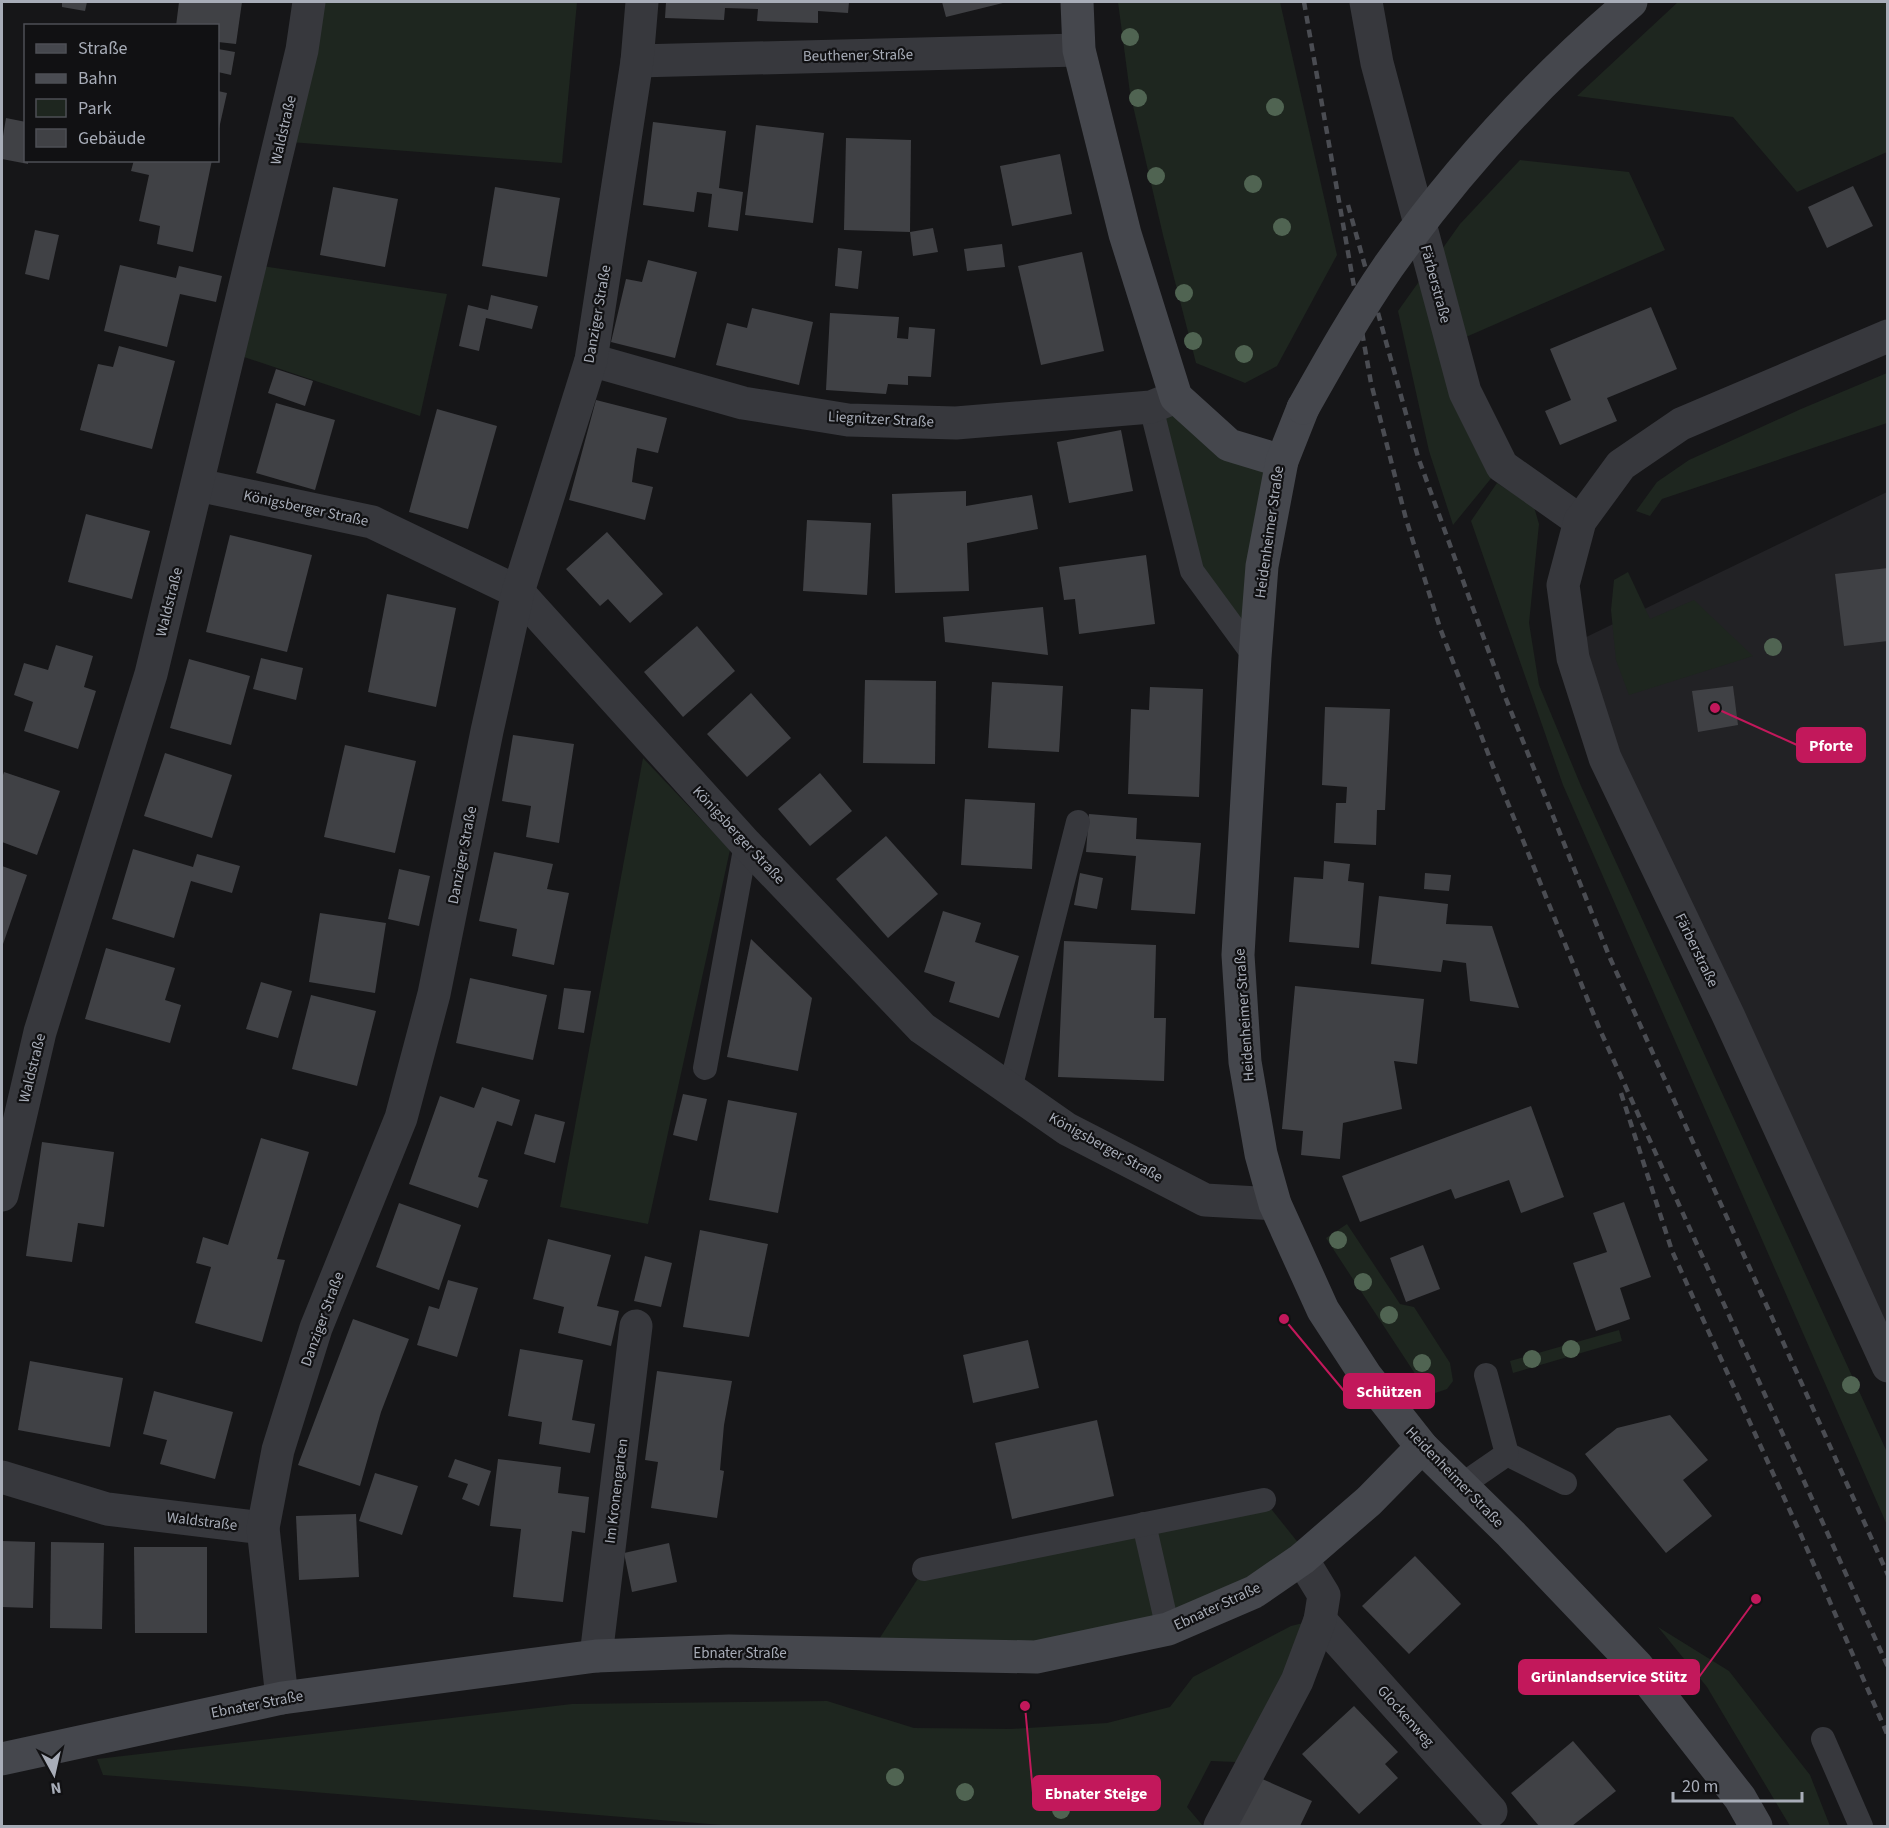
<svg xmlns="http://www.w3.org/2000/svg" width="1889" height="1828" font-family="'Source Sans 3',sans-serif">
	<rect width="100%" height="100%" fill="#161618"/>
	<!-- built -->
	<polygon fill="#222225" points="1887,492 1887,1344 1611,754 1578,641"/>
	<!-- green -->
	<g fill="#1e261f">
		<polygon points="315,2 577,2 562,163 290,142"/>
		<polygon points="1118,2 1280,2 1337,255 1277,366 1245,383 1196,363 1163,235 1130,93"/>
		<polygon points="1678,2 1887,2 1887,152 1797,192 1733,117 1577,96"/>
		<polygon points="1520,160 1629,172 1665,250 1466,337 1493,476 1453,525 1429,451 1398,311 1460,224"/>
		<polygon points="262,266 447,294 420,416 241,356"/>
		<polygon points="1887,373 1887,423 1662,499 1650,516 1636,511 1657,482 1689,460 1801,409"/>
		<polygon points="1151,407 1282,461 1255,657 1192,571"/>
		<polygon points="1497,483 1534,507 1539,524 1529,623 1539,685 1581,786 1887,1452 1887,1525 1563,785 1471,521"/>
		<polygon points="1628,572 1650,619 1694,600 1753,656 1629,695 1616,660 1611,610 1614,580"/>
		<polygon points="643,758 730,850 648,1224 560,1207"/>
		<polygon points="1347,1224 1400,1304 1414,1307 1450,1363 1453,1381 1447,1389 1429,1395 1326,1238"/>
		<polygon points="1619,1330 1622,1341 1513,1373 1510,1361"/>
		<polygon points="1264,1500 1312,1560 1254,1592 1037,1653 874,1647 924,1569"/>
		<polygon points="1303,1623 1304,1644 1236,1762 1211,1761 1187,1807 1203,1826 734,1826 103,1775 97,1759 572,1704 827,1701 914,1728 1011,1729 1107,1723 1170,1707 1193,1677 1291,1626"/>
		<polygon points="1658,1627 1729,1671 1810,1775 1830,1826 1790,1826 1707,1687"/>
	</g>
	<!-- building -->
	<g fill="#404145">
		<polygon points="62,2 87,2 85,11 62,7"/>
		<polygon points="179,2 242,2 236,44 218,42 218,26 176,26"/>
		<polygon points="666,2 849,2 848,13 818,11 818,23 757,21 758,9 725,8 724,20 665,18"/>
		<polygon points="942,2 1007,2 946,17"/>
		<polygon points="218,49 235,52 231,75 218,72"/>
		<polygon points="218,91 227,93 218,133"/>
		<polygon points="6,118 26,122 26,160 28,160 28,164 2,159 2,142"/>
		<polygon points="653,122 726,131 719,188 743,192 738,231 708,227 712,194 697,192 694,212 643,205"/>
		<polygon points="756,125 824,133 813,223 745,215"/>
		<polygon points="846,138 911,140 910,232 844,230"/>
		<polygon points="1060,154 1072,214 1012,226 1000,166"/>
		<polygon points="134,160 212,160 193,252 157,244 160,226 139,221 149,175 131,171"/>
		<polygon points="1853,186 1873,226 1827,248 1808,207"/>
		<polygon points="333,187 398,199 385,267 320,255"/>
		<polygon points="495,187 560,198 547,277 482,266"/>
		<polygon points="933,228 938,252 913,256 910,232"/>
		<polygon points="35,230 59,235 49,280 25,274"/>
		<polygon points="1002,244 1005,267 967,271 964,249"/>
		<polygon points="838,248 862,251 858,289 835,286"/>
		<polygon points="1082,252 1104,351 1041,365 1018,266"/>
		<polygon points="648,260 697,272 675,358 611,342 626,279 642,282"/>
		<polygon points="120,265 176,278 179,266 222,276 216,302 180,294 167,347 104,331"/>
		<polygon points="491,295 538,306 532,329 486,318 479,351 459,346 468,305 488,310"/>
		<polygon points="1651,307 1677,369 1607,398 1617,421 1560,445 1545,411 1571,400 1550,349"/>
		<polygon points="752,308 813,322 799,385 716,365 727,323 747,328"/>
		<polygon points="830,313 899,317 897,338 908,339 909,327 935,329 931,377 908,376 908,385 888,384 886,394 826,390"/>
		<polygon points="119,346 175,361 152,449 80,430 98,364 113,367"/>
		<polygon points="276,369 313,381 305,406 268,393"/>
		<polygon points="596,400 667,418 658,453 637,448 635,459 632,482 653,487 645,520 569,500"/>
		<polygon points="276,403 335,420 315,490 256,473"/>
		<polygon points="437,409 497,426 468,529 409,512"/>
		<polygon points="1121,430 1133,491 1069,503 1057,442"/>
		<polygon points="966,491 966,506 1032,495 1038,529 967,543 969,591 895,593 892,494"/>
		<polygon points="86,514 150,531 132,599 68,582"/>
		<polygon points="807,520 871,523 867,595 803,591"/>
		<polygon points="607,532 663,594 630,623 608,599 600,606 566,569"/>
		<polygon points="230,535 312,555 287,652 206,632"/>
		<polygon points="1146,555 1155,624 1079,634 1075,599 1064,600 1059,567"/>
		<polygon points="1888,568 1888,641 1844,646 1835,574"/>
		<polygon points="387,594 456,608 436,707 368,692"/>
		<polygon points="1043,607 1048,655 945,642 943,617"/>
		<polygon points="697,626 735,671 683,717 644,672"/>
		<polygon points="56,645 93,656 84,687 96,691 78,749 24,731 33,702 14,695 24,663 48,670"/>
		<polygon points="261,658 303,668 296,700 253,689"/>
		<polygon points="189,659 250,676 231,745 170,728"/>
		<polygon points="865,680 936,681 935,764 863,763"/>
		<polygon points="992,682 1063,686 1059,752 988,748"/>
		<polygon points="1733,686 1738,725 1698,732 1692,691"/>
		<polygon points="1150,687 1203,689 1199,797 1128,794 1131,709 1149,710"/>
		<polygon points="751,693 791,738 747,777 707,734"/>
		<polygon points="1325,707 1390,709 1385,810 1377,810 1376,845 1334,843 1336,803 1346,803 1347,787 1322,785"/>
		<polygon points="513,735 574,744 559,843 526,837 531,806 502,801"/>
		<polygon points="345,745 416,761 395,853 324,837"/>
		<polygon points="165,753 232,775 212,838 144,816"/>
		<polygon points="4,772 60,791 37,855 2,842 2,778"/>
		<polygon points="820,773 852,811 810,846 778,809"/>
		<polygon points="965,799 1035,803 1032,869 961,865"/>
		<polygon points="1089,814 1137,818 1136,839 1201,843 1195,914 1131,910 1136,856 1086,852"/>
		<polygon points="886,836 938,894 888,938 836,879"/>
		<polygon points="133,849 193,867 197,854 240,866 232,893 191,881 174,938 112,919"/>
		<polygon points="494,852 553,864 547,889 569,893 554,965 512,956 517,929 479,921"/>
		<polygon points="1324,861 1350,864 1348,881 1364,883 1359,948 1289,942 1294,877 1323,879"/>
		<polygon points="2,866 27,875 2,947"/>
		<polygon points="399,869 430,876 419,926 388,919"/>
		<polygon points="1080,873 1103,878 1097,909 1074,905"/>
		<polygon points="1425,873 1451,875 1449,891 1424,889"/>
		<polygon points="1379,896 1448,904 1446,924 1492,926 1519,1008 1470,1001 1466,963 1443,960 1441,972 1371,964"/>
		<polygon points="943,911 981,923 975,942 1019,956 999,1018 949,1002 955,982 924,972"/>
		<polygon points="320,913 386,923 375,993 309,982"/>
		<polygon points="751,939 812,998 798,1071 727,1057"/>
		<polygon points="1064,941 1156,945 1154,1018 1166,1018 1164,1081 1058,1077"/>
		<polygon points="106,948 175,968 165,1000 181,1005 170,1043 85,1019"/>
		<polygon points="470,978 547,995 533,1060 456,1043"/>
		<polygon points="261,982 292,991 278,1038 246,1029"/>
		<polygon points="1295,986 1424,999 1417,1064 1394,1061 1402,1109 1343,1123 1340,1159 1301,1155 1303,1131 1282,1129"/>
		<polygon points="564,988 591,991 584,1033 558,1029"/>
		<polygon points="311,995 376,1011 357,1086 292,1069"/>
		<polygon points="482,1087 520,1100 512,1126 497,1121 478,1177 488,1180 478,1208 409,1184 440,1096 474,1108"/>
		<polygon points="683,1094 707,1099 697,1141 673,1135"/>
		<polygon points="728,1100 797,1113 778,1213 709,1200"/>
		<polygon points="1531,1106 1564,1197 1521,1213 1509,1180 1455,1199 1451,1189 1360,1222 1342,1176"/>
		<polygon points="535,1114 565,1122 555,1163 524,1154"/>
		<polygon points="261,1138 309,1152 277,1259 285,1260 262,1342 195,1323 211,1267 196,1263 203,1237 228,1245"/>
		<polygon points="42,1142 114,1152 104,1227 78,1223 72,1262 26,1256"/>
		<polygon points="1624,1202 1651,1277 1620,1288 1630,1319 1596,1331 1573,1263 1607,1252 1593,1213"/>
		<polygon points="399,1203 461,1225 439,1290 376,1267"/>
		<polygon points="700,1230 768,1244 749,1337 683,1327"/>
		<polygon points="548,1239 611,1255 597,1306 619,1311 611,1346 558,1333 564,1307 533,1299"/>
		<polygon points="1423,1245 1440,1289 1406,1302 1390,1258"/>
		<polygon points="645,1256 672,1263 661,1307 634,1301"/>
		<polygon points="448,1280 478,1288 457,1357 417,1345 429,1306 439,1309"/>
		<polygon points="353,1319 409,1339 381,1412 360,1486 298,1465"/>
		<polygon points="1028,1340 1039,1388 973,1403 963,1355"/>
		<polygon points="520,1349 583,1360 572,1420 595,1424 590,1453 539,1444 542,1422 508,1416"/>
		<polygon points="30,1361 123,1378 110,1447 18,1430"/>
		<polygon points="657,1371 732,1381 724,1425 720,1470 724,1471 717,1518 651,1508 658,1462 645,1460"/>
		<polygon points="154,1391 233,1412 215,1479 160,1464 167,1440 143,1434"/>
		<polygon points="1670,1415 1708,1460 1683,1480 1712,1516 1666,1553 1585,1454 1617,1428"/>
		<polygon points="1097,1420 1114,1496 1012,1519 995,1443"/>
		<polygon points="455,1459 491,1471 479,1506 462,1499 468,1484 448,1477"/>
		<polygon points="498,1459 561,1467 558,1493 589,1497 585,1533 572,1531 563,1602 513,1597 521,1529 490,1526"/>
		<polygon points="375,1473 418,1486 402,1535 359,1521"/>
		<polygon points="356,1514 359,1577 299,1580 296,1516"/>
		<polygon points="2,1541 35,1542 33,1608 2,1607"/>
		<polygon points="51,1542 104,1543 102,1629 50,1628"/>
		<polygon points="669,1543 677,1582 632,1592 624,1553"/>
		<polygon points="134,1547 207,1547 207,1633 135,1633"/>
		<polygon points="1415,1556 1461,1604 1409,1654 1362,1606"/>
		<polygon points="1354,1706 1398,1752 1385,1764 1398,1778 1359,1814 1302,1754"/>
		<polygon points="1573,1741 1616,1791 1572,1826 1539,1826 1511,1793"/>
		<polygon points="1260,1778 1312,1801 1300,1826 1238,1826"/>
	</g>
	<g fill="none" stroke-linecap="round" stroke-linejoin="round">
		<!-- lane -->
		<g stroke="#37383d" stroke-width="24">
			<polyline points="1151,407 1192,571 1255,657"/>
			<polyline points="705,1068 746,844"/>
			<polyline points="1010,1089 1078,822"/>
			<polyline points="1507,1454 1565,1483"/>
			<polyline points="1462,1485 1507,1454 1486,1375"/>
			<polyline points="1144,1524 1168,1629"/>
			<polyline points="924,1569 1264,1500"/>
			<polyline points="1823,1739 1861,1826"/>
		</g>
		<!-- street -->
		<g stroke="#37383d" stroke-width="33">
			<polyline points="1366,2 1377,63 1465,392 1502,466 1580,521"/>
			<polyline points="637,61 1079,50"/>
			<polyline points="1888,336 1681,424 1621,465 1580,521 1563,585 1573,658 1605,758 1729,1017 1888,1366"/>
			<polyline points="591,360 743,403 848,420 956,423 1151,407 1176,397"/>
			<polyline points="198,485 372,522 518,592 746,844 922,1028 1067,1129 1205,1200 1275,1204"/>
			<polyline points="2,1195 40,1032 151,674 302,50 309,2"/>
			<polyline points="2,1477 107,1509 263,1528"/>
			<polyline points="1320,1620 1491,1811"/>
			<polyline points="596,1656 636,1326"/>
			<polyline points="282,1698 263,1528 278,1450 316,1328 401,1118 434,994 487,731 518,592 591,360 637,61 642,2"/>
			<polyline points="1220,1826 1297,1681 1320,1620 1324,1595 1302,1559"/>
		</g>
		<!-- secondary -->
		<g stroke="#45474d" stroke-width="33">
			<polyline points="1077,2 1079,50 1125,234 1176,397 1229,445 1282,461"/>
			<polyline points="1303,408 1282,461 1262,566 1255,657 1238,955 1245,1062 1261,1154 1275,1204 1323,1310 1366,1376 1422,1447 1511,1534 1637,1666 1740,1798 1756,1826"/>
			<polyline points="2,1759 282,1698 596,1656 729,1651 1036,1657 1168,1629 1254,1592 1302,1559 1369,1501 1422,1447"/>
		</g>
		<!-- rail -->
		<g stroke="#4a4c52" stroke-width="4.5" stroke-dasharray="8 6" stroke-linecap="butt">
			<polyline points="1304,2 1371,383 1406,519 1440,628 1494,769 1600,1030 1888,1667"/>
			<polyline points="1348,205 1418,457 1506,699 1610,958 1888,1575"/>
			<polyline points="1621,1093 1672,1251 1801,1535 1888,1736"/>
		</g>
		<!-- secondary-bridge -->
		<path stroke="#45474d" stroke-width="33" d="M1303,408C1330,360 1357,312 1388,267C1458,168 1539,80 1631,2"/>
	</g>
	<!-- trees -->
	<g fill="#506452">
		<circle cx="1130" cy="37" r="9"/>
		<circle cx="1138" cy="98" r="9"/>
		<circle cx="1275" cy="107" r="9"/>
		<circle cx="1156" cy="176" r="9"/>
		<circle cx="1253" cy="184" r="9"/>
		<circle cx="1282" cy="227" r="9"/>
		<circle cx="1184" cy="293" r="9"/>
		<circle cx="1193" cy="341" r="9"/>
		<circle cx="1244" cy="354" r="9"/>
		<circle cx="1773" cy="647" r="9"/>
		<circle cx="1338" cy="1240" r="9"/>
		<circle cx="1363" cy="1282" r="9"/>
		<circle cx="1389" cy="1315" r="9"/>
		<circle cx="1571" cy="1349" r="9"/>
		<circle cx="1532" cy="1359" r="9"/>
		<circle cx="1422" cy="1363" r="9"/>
		<circle cx="1851" cy="1385" r="9"/>
		<circle cx="895" cy="1777" r="9"/>
		<circle cx="965" cy="1792" r="9"/>
		<circle cx="1061" cy="1810" r="9"/>
	</g>
	<g text-anchor="middle" stroke-width="4.5" stroke-linejoin="round" paint-order="stroke">
		<!-- street labels -->
		<g font-size="15" fill="#a8adb8" stroke="#111113">
			<text transform="translate(858 55) rotate(-1)" y="5">Beuthener Straße</text>
			<text transform="translate(283 130) rotate(-77)" y="5">Waldstraße</text>
			<text transform="translate(1436 284) rotate(75)" y="5">Färberstraße</text>
			<text transform="translate(597 314) rotate(-80)" y="5">Danziger Straße</text>
			<text transform="translate(881 419) rotate(3)" y="5">Liegnitzer Straße</text>
			<text transform="translate(306 508) rotate(12)" y="5">Königsberger Straße</text>
			<text transform="translate(1269 532) rotate(-82)" y="5">Heidenheimer Straße</text>
			<text transform="translate(169 602) rotate(-76)" y="5">Waldstraße</text>
			<text transform="translate(739 835) rotate(47)" y="5">Königsberger Straße</text>
			<text transform="translate(462 855) rotate(-79)" y="5">Danziger Straße</text>
			<text transform="translate(1697 950) rotate(64)" y="5">Färberstraße</text>
			<text transform="translate(1244 1015) rotate(-94)" y="5">Heidenheimer Straße</text>
			<text transform="translate(32 1068) rotate(-76)" y="5">Waldstraße</text>
			<text transform="translate(1106 1147) rotate(29)" y="5">Königsberger Straße</text>
			<text transform="translate(322 1319) rotate(-70)" y="5">Danziger Straße</text>
			<text transform="translate(1455 1477) rotate(46)" y="5">Heidenheimer Straße</text>
			<text transform="translate(616 1491) rotate(-83)" y="5">Im Kronengarten</text>
			<text transform="translate(202 1521) rotate(7)" y="5">Waldstraße</text>
			<text transform="translate(1217 1606) rotate(-25)" y="5">Ebnater Straße</text>
			<text x="740" y="1658">Ebnater Straße</text>
			<text transform="translate(257 1704) rotate(-11)" y="5">Ebnater Straße</text>
			<text transform="translate(1406 1716) rotate(48)" y="5">Glockenweg</text>
		</g>
	</g>
	<!-- callouts -->
	<path fill="none" stroke="#c2185b" stroke-width="2" d="M1715 708L1797 745M1284 1319L1344 1391M1756 1599L1699 1677M1025 1706L1033 1793"/>
	<g fill="#c2185b" stroke="#111113" stroke-width="2">
		<circle cx="1715" cy="708" r="6"/>
		<circle cx="1284" cy="1319" r="6"/>
		<circle cx="1756" cy="1599" r="6"/>
		<circle cx="1025" cy="1706" r="6"/>
	</g>
	<g fill="#c2185b" stroke="#c2185b" stroke-width="2">
		<rect x="1797" y="728" width="68" height="34" rx="6"/>
		<rect x="1344" y="1374" width="90" height="34" rx="6"/>
		<rect x="1519" y="1660" width="180" height="34" rx="6"/>
		<rect x="1033" y="1776" width="127" height="34" rx="6"/>
	</g>
	<g font-size="16" text-anchor="middle" font-weight="bold" fill="#fff">
		<text x="1831" y="751">Pforte</text>
		<text x="1389" y="1397">Schützen</text>
		<text x="1609" y="1682">Grünlandservice Stütz</text>
		<text x="1096" y="1799">Ebnater Steige</text>
	</g>
	<!-- border -->
	<rect width="1889" height="1828" fill="none" stroke="#a8adb8" stroke-width="6"/>
	<!-- legend -->
	<rect x="24" y="24" width="195" height="138" fill="#111113" stroke="#4d4f55" stroke-width="1.5"/>
	<rect x="36" y="44" width="30" height="9" fill="#45474d" stroke="#4d4f55" stroke-width="1.5"/>
	<text x="78" y="54" font-size="18" fill="#a8adb8">Straße</text>
	<rect x="36" y="74" width="30" height="9" fill="#4a4c52" stroke="#4d4f55" stroke-width="1.5"/>
	<text x="78" y="84" font-size="18" fill="#a8adb8">Bahn</text>
	<rect x="36" y="99" width="30" height="18" fill="#1e261f" stroke="#4d4f55" stroke-width="1.5"/>
	<text x="78" y="114" font-size="18" fill="#a8adb8">Park</text>
	<rect x="36" y="129" width="30" height="18" fill="#404145" stroke="#4d4f55" stroke-width="1.5"/>
	<text x="78" y="144" font-size="18" fill="#a8adb8">Gebäude</text>
	<!-- north arrow -->
	<g transform="translate(54 1774) rotate(172)" stroke="#111113" stroke-width="4.5" paint-order="stroke">
	<path d="M0-4.5L10 22L0 15L-10 22Z" fill="#a8adb8"/>
	<text y="-9" font-size="16" font-weight="bold" text-anchor="middle" fill="#a8adb8">N</text>
	</g>
	<!-- scale -->
	<path d="M1673 1792v9h129v-9" fill="none" stroke="#a8adb8" stroke-width="3"/>
	<text x="1682" y="1792" font-size="18" fill="#a8adb8" stroke="#111113" stroke-width="4.5" paint-order="stroke">20 m</text>
</svg>
